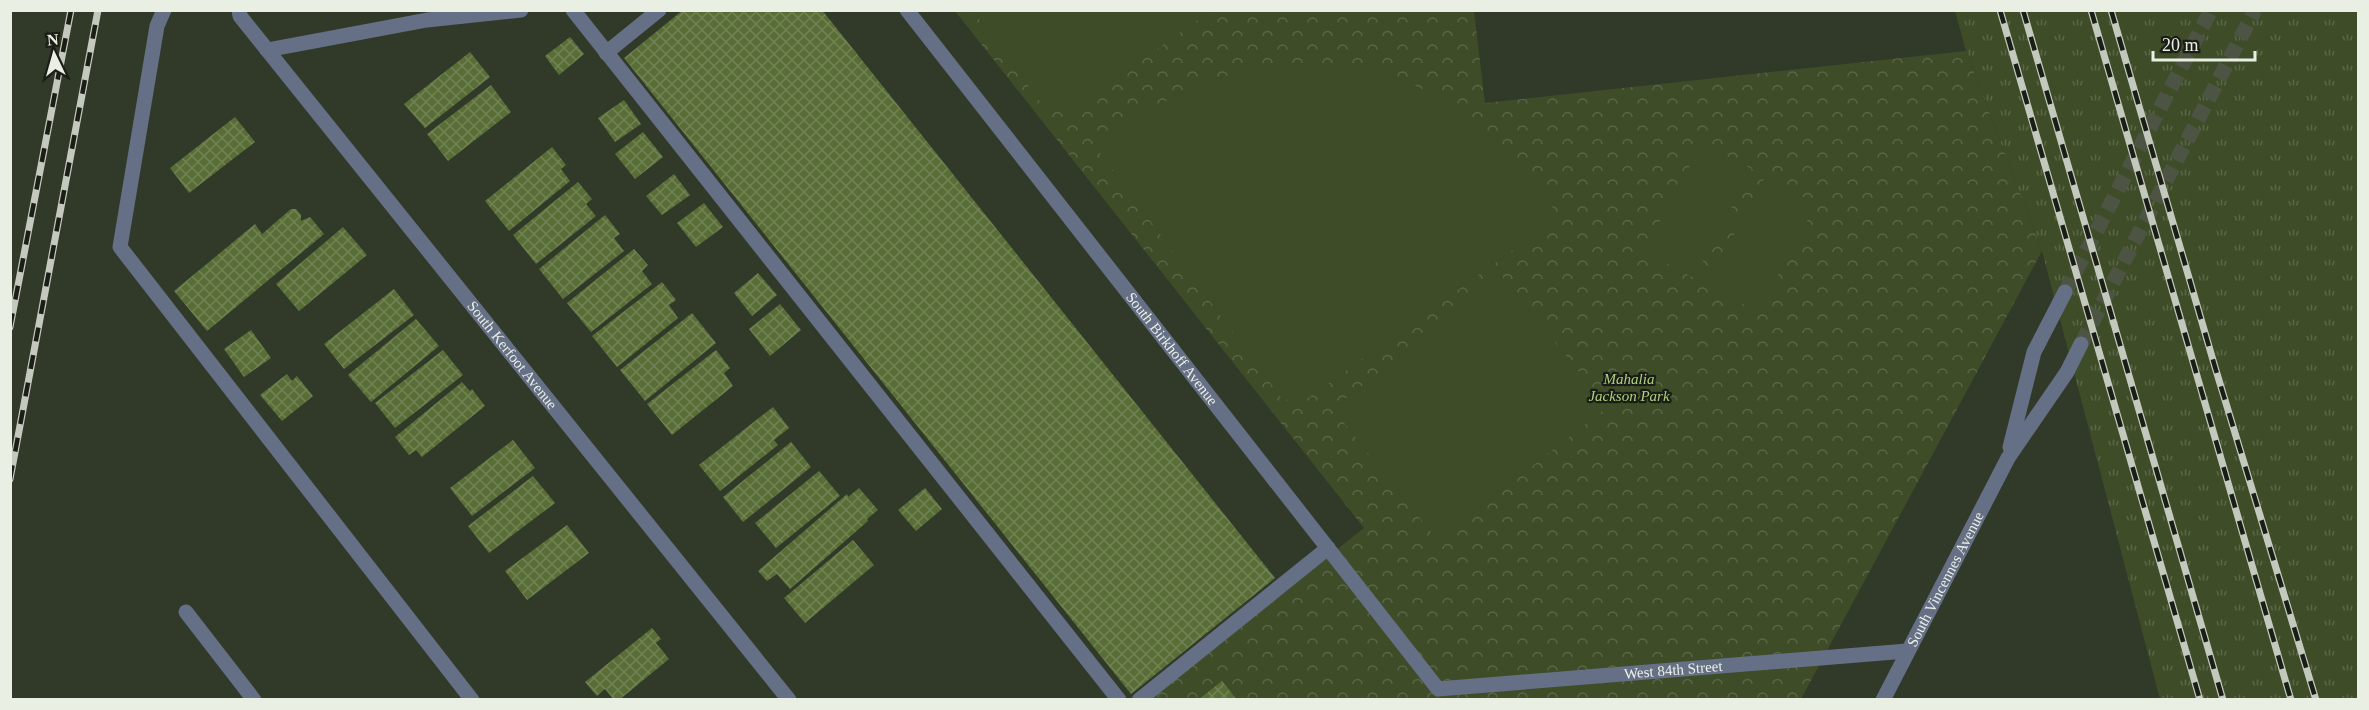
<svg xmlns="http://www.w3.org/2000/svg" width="2369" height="710" font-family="Georgia,serif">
	<defs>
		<pattern id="grass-tufts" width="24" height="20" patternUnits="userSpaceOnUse" patternTransform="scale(1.5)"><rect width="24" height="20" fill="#3e4c28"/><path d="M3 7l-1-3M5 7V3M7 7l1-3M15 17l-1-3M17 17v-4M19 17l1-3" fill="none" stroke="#5a6647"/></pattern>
		<pattern id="forest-crowns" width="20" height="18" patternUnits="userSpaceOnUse" patternTransform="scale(1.5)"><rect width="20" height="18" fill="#3e4c28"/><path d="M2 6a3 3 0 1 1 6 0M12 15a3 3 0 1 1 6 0" fill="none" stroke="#5a6647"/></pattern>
		<pattern id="building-cross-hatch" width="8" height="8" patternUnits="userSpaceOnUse" patternTransform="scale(1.5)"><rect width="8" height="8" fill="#596e37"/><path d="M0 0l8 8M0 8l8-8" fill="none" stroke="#718354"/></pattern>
	</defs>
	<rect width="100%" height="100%" fill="#313928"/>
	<!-- grass -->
	<polygon fill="url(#grass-tufts)" points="1955,11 2358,11 2358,699 2160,699 2042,251 1966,51"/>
	<!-- forest -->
	<polygon fill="url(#forest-crowns)" points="955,11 1474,11 1485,103 1966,51 2042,251 1801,699 1149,699 1364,528"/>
	<!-- pitch -->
	<g fill="#3e4c28">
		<polygon points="973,11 1210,11 1072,111 1048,112"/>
		<path d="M1300,63C1316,64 1334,62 1350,65C1447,82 1500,145 1560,216L1307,399L1283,400L1095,146C1140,112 1185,88 1240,72C1259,67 1280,66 1300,63Z"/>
		<polygon points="1702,143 1752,169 1694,278 1644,251"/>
		<polygon points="1765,177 1816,204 1758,312 1707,285"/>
		<polygon points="1501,275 1607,407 1438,541 1333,409"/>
	</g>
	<!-- building -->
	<g fill="url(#building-cross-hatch)">
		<polygon points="683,10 822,10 1275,578 1131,694 624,58"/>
		<polygon points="570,37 584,54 559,75 545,56"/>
		<polygon points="470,52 490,77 425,128 404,104"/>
		<polygon points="491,85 511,112 448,161 427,134"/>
		<polygon points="624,100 641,124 615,142 598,118"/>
		<polygon points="235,117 255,142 189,193 170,168"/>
		<polygon points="643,132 663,157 635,179 615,154"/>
		<polygon points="552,147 566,165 561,169 570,181 509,231 485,201"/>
		<polygon points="674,174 690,195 662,215 646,196"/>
		<polygon points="578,182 592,199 586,204 596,216 536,264 513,235"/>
		<polygon points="704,203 723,227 696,247 677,223"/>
		<polygon points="291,209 296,209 301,215 301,221 310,217 324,234 207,331 174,291 255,224 262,234"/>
		<polygon points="605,215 620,234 614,238 624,251 563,299 539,269"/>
		<polygon points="343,227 367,255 299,311 276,284"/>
		<polygon points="634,249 648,265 642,271 652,284 591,332 567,303"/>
		<polygon points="758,273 777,295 752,316 734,293"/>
		<polygon points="662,282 676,300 669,305 678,318 617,367 592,336"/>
		<polygon points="394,289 414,315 344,369 324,344"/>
		<polygon points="780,304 801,330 770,356 749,329"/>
		<polygon points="692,313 716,343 645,401 620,370"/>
		<polygon points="416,319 439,346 371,402 348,375"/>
		<polygon points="251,330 271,358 244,377 224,349"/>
		<polygon points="443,350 463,375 395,428 375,403"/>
		<polygon points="716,350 730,368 724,373 733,386 672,435 647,404"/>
		<polygon points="287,374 292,381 297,376 313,396 282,421 260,395"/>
		<polygon points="462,382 470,391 472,389 485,406 422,457 416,450 409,455 395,437"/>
		<polygon points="773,407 789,428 774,440 778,445 720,491 699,465"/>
		<polygon points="513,440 535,468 472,516 450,488"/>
		<polygon points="791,442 811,467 743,522 723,497"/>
		<polygon points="819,471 840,496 776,548 755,523"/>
		<polygon points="533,476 555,503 489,553 468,526"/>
		<polygon points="859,488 878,510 867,519 868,521 790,589 777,574 767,581 758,571 847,494 848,497"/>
		<polygon points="925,488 942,509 916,531 898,510"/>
		<polygon points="567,525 589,553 527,600 505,571"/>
		<polygon points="853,540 874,565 805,623 784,598"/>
		<polygon points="652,628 661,639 656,643 669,659 619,700 614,700 605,689 597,696 585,682"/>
		<polygon points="1222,681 1237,700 1198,700"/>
	</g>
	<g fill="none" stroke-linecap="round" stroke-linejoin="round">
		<!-- minor-tunnel -->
		<g stroke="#4d5444" stroke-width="15" stroke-dasharray="15 8" stroke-linecap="butt">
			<polyline points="2065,292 2211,10"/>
			<polyline points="2081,344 2255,10"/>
		</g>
		<!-- minor -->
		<g stroke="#656f86" stroke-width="15">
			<polyline points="164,10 157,26 120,247 472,700"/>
			<path id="s1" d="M239,10L240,16L789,700"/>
			<polyline points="573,10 1119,700"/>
			<path id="s2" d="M907,10L1438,689L1907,651"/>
			<polyline points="267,50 427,20 521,10"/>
			<polyline points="606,53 659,10"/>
			<polyline points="2010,447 2034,352 2065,292"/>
			<polyline points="186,612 254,700"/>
			<polyline points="1139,700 1328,548"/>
			<path id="s3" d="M1883,700L2008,458L2067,372L2081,344"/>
		</g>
		<defs>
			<g id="rail">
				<polyline points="2000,10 2200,700"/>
				<polyline points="2023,10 2223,700"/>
				<polyline points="2091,10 2291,700"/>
				<polyline points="2111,10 2215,367 2316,700"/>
				<polyline points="10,327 71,10"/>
				<polyline points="10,479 98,10"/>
			</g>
		</defs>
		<!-- rail casing -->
		<use href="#rail" stroke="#c3c9bd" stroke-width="7"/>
		<!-- rail -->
		<use href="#rail" stroke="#1b1e17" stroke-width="4.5" stroke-dasharray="14" stroke-linecap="butt"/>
	</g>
	<g text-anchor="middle" stroke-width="4.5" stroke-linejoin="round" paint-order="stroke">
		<!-- street labels -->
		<g font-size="15" fill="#eaefe4" stroke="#1b1e17">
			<text dy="5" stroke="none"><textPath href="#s2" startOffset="430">South Birkhoff Avenue</textPath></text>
			<text dy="5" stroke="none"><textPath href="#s1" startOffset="441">South Kerfoot Avenue</textPath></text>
			<text dy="5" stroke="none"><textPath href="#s3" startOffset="136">South Vincennes Avenue</textPath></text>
			<text dy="5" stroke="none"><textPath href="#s2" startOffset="1098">West 84th Street</textPath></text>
		</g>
		<!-- park labels -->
		<g font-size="15" font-style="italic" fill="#afd07e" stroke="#1b1e17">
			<text x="1629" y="384">Mahalia<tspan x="1629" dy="17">Jackson Park</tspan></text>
		</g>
	</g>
	<!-- border -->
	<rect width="2369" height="710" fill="none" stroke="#eaefe4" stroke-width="24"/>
	<!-- north arrow -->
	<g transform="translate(54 54) rotate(355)" stroke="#1b1e17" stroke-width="4.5" paint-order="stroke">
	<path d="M0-4.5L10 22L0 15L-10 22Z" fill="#eaefe4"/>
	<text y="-9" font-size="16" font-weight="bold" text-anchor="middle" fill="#eaefe4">N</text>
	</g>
	<!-- scale -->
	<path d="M2153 51v9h102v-9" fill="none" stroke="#eaefe4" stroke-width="3"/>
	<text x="2162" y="51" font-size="18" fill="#eaefe4" stroke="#1b1e17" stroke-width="4.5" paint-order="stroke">20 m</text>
</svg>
